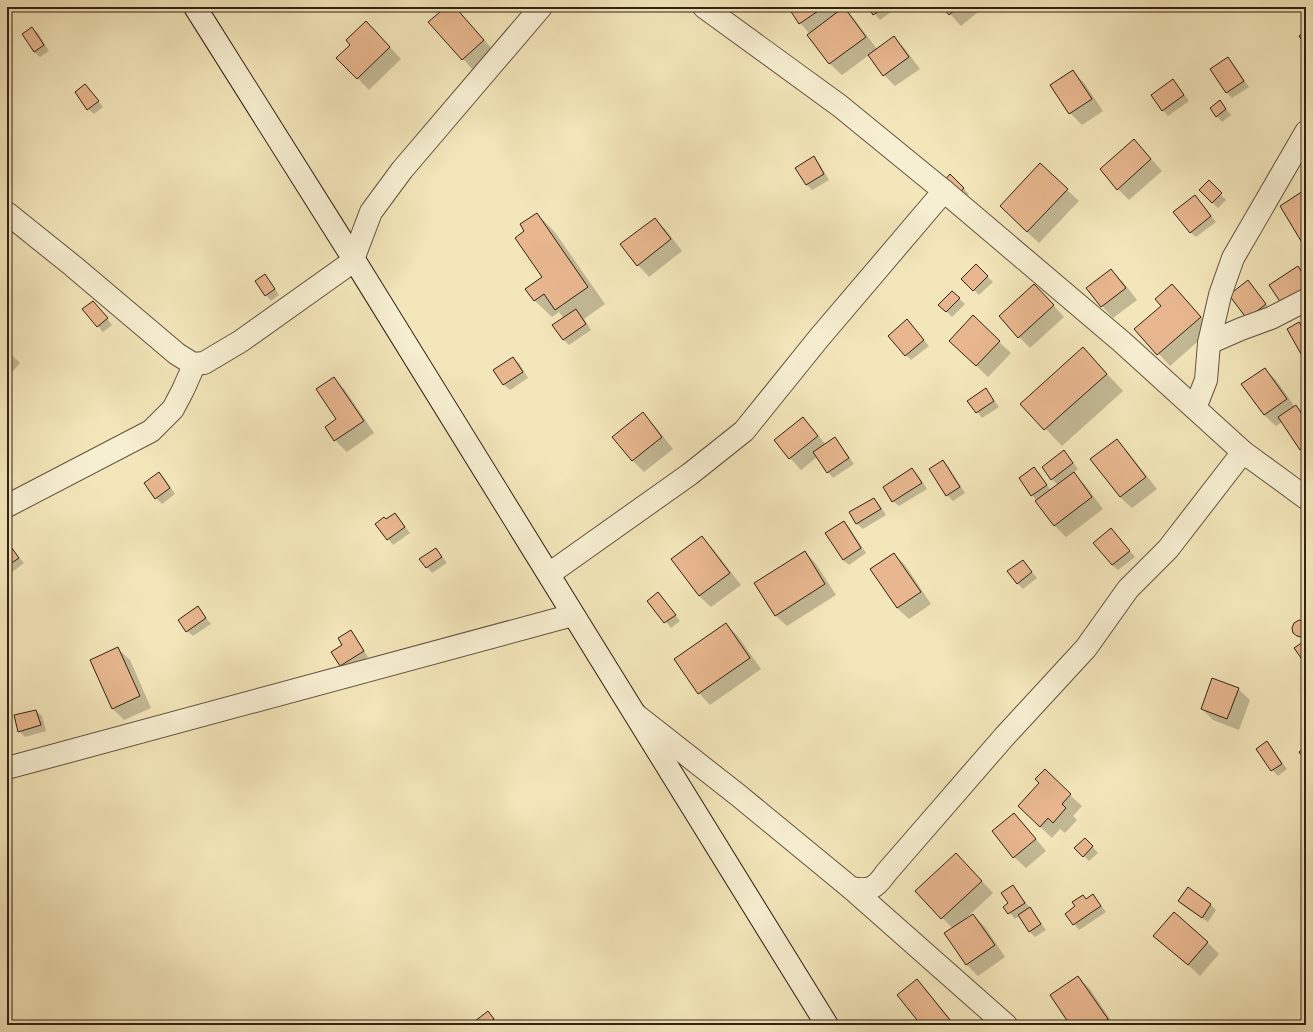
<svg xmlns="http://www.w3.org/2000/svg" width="1313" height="1032" font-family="'IM FELL Double Pica',serif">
	<rect width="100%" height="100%" fill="#f3e6ba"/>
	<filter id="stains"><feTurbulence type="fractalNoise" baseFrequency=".005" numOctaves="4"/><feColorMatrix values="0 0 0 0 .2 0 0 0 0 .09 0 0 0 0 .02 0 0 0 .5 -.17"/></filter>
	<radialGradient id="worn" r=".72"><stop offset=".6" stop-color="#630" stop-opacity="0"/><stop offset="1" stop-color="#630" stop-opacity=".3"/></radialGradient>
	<!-- shadow -->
	<g fill="#0003">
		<polygon points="447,7 454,7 495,52 474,71 430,22"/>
		<polygon points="789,7 845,7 877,49 894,37 905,49 920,69 895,86 884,75 869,55 842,75 830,64 808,35 810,34 800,23"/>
		<polygon points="869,7 898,7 880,20"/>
		<polygon points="944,7 984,7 961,26"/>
		<polygon points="32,28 38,33 49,51 40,57 34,52"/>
		<polygon points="377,34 401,59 369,90 338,58"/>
		<polygon points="1228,58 1233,64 1249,87 1232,98 1227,93 1211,70"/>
		<polygon points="1073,72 1084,83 1103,111 1082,125 1070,113 1052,86"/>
		<polygon points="1173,80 1189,101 1168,116 1163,110"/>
		<polygon points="85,85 103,107 94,114 88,109"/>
		<polygon points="1220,102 1231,115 1222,122 1217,116"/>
		<polygon points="1134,140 1162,171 1129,200 1118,189"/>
		<polygon points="814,158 819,163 829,180 812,190 807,185 797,168"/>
		<polygon points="950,175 969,194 963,200"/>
		<polygon points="1209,182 1226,200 1218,208 1200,190"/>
		<polygon points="1067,190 1079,201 1039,243 1012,218"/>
		<polygon points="1200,202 1216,222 1196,237 1190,232"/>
		<polygon points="537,214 554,231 605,304 584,319 591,330 569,345 563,339 564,318 559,312 552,317 534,300 544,278 526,231"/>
		<polygon points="655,219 666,230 682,251 649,277 638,265"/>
		<polygon points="976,265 993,282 979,295 962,279"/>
		<polygon points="1298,268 1306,276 1306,310"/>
		<polygon points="1111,270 1123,282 1137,300 1113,318 1102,306"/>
		<polygon points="264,275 270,281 279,295 271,301 266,295"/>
		<polygon points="1248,282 1271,310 1253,324"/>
		<polygon points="1172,285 1212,329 1170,366 1136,329 1162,306"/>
		<polygon points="952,292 965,304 952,317 940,305"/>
		<polygon points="1046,297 1064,317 1030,348 1019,337"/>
		<polygon points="98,308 112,325 103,332 84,310"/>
		<polygon points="1299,323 1306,332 1306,357 1302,353"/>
		<polygon points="912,326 929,346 911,360 906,355"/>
		<polygon points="999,342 1011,353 988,377 962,352"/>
		<polygon points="1083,348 1123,391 1062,446 1022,404"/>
		<polygon points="7,350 20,363 7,378"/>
		<polygon points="513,358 519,363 528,378 510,390 504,385 495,370"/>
		<polygon points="1265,369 1276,380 1295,407 1296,407 1306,416 1306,455 1300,449 1282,422 1276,426 1264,415"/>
		<polygon points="334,378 345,390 374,433 347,452 335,440 338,419"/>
		<polygon points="986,389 999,407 982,418 968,401"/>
		<polygon points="643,414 654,425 673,449 644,472 633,461 614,437"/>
		<polygon points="803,419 814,430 826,445 835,438 840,444 854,464 833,478 828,472 817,457 801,470 790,458"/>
		<polygon points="1117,440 1128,452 1157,489 1132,508 1120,497 1091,460"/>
		<polygon points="1064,451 1078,469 1073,473 1085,485 1103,509 1066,537 1054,525 1020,478 1034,468 1040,474 1051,491 1058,485 1052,479"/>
		<polygon points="943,461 948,466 965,493 953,501 947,495"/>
		<polygon points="912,469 918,475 927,489 899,506 893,501"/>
		<polygon points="159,473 165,479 175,494 162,504 156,498 146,483"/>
		<polygon points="874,499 879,504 886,515 863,529 857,524 850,513"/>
		<polygon points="400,520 410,533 393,545 376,524"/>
		<polygon points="843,522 849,527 866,553 849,565 843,560"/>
		<polygon points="1111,529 1135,557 1118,570 1112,565"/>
		<polygon points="702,537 713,549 741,585 711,607 699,596"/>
		<polygon points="9,546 24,563 7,576 7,547"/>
		<polygon points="436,549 447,563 432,573 427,567"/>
		<polygon points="805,552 816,564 836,595 787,626 775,615"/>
		<polygon points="894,554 905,565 931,604 909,619 897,608"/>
		<polygon points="1028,567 1037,578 1023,589 1017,583"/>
		<polygon points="658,593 680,621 671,628 649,601"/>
		<polygon points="198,608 211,624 193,636 187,631"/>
		<polygon points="725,624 737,635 761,669 710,705 699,693 675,659"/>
		<polygon points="1306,624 1306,642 1304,641 1294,632"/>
		<polygon points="351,632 356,637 368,657 346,671 341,665 343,646"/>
		<polygon points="118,649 130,660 151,708 124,720 113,709 91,661"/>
		<polygon points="1238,689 1250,700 1239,730 1213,720 1202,709"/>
		<polygon points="36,711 42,716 46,731 25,737 19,731"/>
		<polygon points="1267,742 1272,748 1287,769 1278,776 1272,770"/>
		<polygon points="1070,795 1082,806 1073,816 1077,820 1065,833 1060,829 1052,838 1030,817"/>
		<polygon points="1014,814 1025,826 1046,851 1026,868 1014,857 993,831"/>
		<polygon points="1091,845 1098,853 1089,861 1076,848"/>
		<polygon points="968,866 993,893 964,920 964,921 973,915 985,927 1005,957 978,976 966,964 953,929 917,891"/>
		<polygon points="1013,886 1018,892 1046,930 1035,937 1030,932 1019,916 1015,919 1005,907 1010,904"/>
		<polygon points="1188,889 1211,905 1216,910 1208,922 1185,907 1179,901"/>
		<polygon points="1093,895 1106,912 1079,930 1066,914"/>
		<polygon points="1155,935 1207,942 1219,954 1200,976"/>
		<polygon points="1078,977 1090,989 1114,1025 1071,1025"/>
		<polygon points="917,980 928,992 955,1025 922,1025"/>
		<polygon points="488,1013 494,1018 499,1025 479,1025"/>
	</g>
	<!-- building -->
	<g fill="#e8b78f" stroke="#322216">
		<polygon points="446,7 455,7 484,40 462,60 428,22"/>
		<polygon points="788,7 824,7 799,24"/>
		<polygon points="844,7 866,37 829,64 807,35"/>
		<polygon points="868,7 885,7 873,15"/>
		<polygon points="942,7 958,7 949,15"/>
		<polygon points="366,21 390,47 357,79 336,58 350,45 346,40"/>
		<polygon points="32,27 44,45 34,52 22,34"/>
		<polygon points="1306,31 1306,46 1299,36"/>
		<polygon points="894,36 909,57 883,76 868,55"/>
		<polygon points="1228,57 1244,81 1226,93 1210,69"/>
		<polygon points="1073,70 1092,99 1069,114 1050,85"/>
		<polygon points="1173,79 1184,95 1162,111 1151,95"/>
		<polygon points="85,84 99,101 87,110 75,92"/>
		<polygon points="1220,100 1226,109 1216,117 1210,108"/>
		<polygon points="1134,139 1151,159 1117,190 1100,169"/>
		<polygon points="814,156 824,174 806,185 795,168"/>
		<polygon points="1040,163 1068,189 1027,232 1000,206"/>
		<polygon points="950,174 964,188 957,196 943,182"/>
		<polygon points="1209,180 1222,193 1212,203 1199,190"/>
		<polygon points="1306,189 1306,245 1304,246 1280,206"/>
		<polygon points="1195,195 1211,216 1190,233 1173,212"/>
		<polygon points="537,213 588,287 555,310 544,294 534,301 525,289 542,277 515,238 524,231 520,224"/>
		<polygon points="655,218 671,239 637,266 620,244"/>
		<polygon points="976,264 988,276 973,291 961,279"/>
		<polygon points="1298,266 1306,279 1306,291 1283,306 1269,285"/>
		<polygon points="1111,269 1126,288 1101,307 1086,288"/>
		<polygon points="265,274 275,289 265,296 255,281"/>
		<polygon points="1248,280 1266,304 1247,319 1229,295"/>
		<polygon points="1034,284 1054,305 1018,338 999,316"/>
		<polygon points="1172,284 1201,317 1157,355 1134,329 1161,306 1155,299"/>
		<polygon points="952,291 960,298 946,312 938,305"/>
		<polygon points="93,301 108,318 97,327 82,309"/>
		<polygon points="576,309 586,324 563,340 552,325"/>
		<polygon points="973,315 1000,341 976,366 949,341"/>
		<polygon points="907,319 924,340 905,356 888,336"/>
		<polygon points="1299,322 1306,334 1306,351 1301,354 1287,329"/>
		<polygon points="1083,347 1107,374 1044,430 1020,404"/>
		<polygon points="513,357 523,372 503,385 493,370"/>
		<polygon points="1265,368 1287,399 1264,415 1241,384"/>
		<polygon points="334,377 364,421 334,441 325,427 336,419 316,389"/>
		<polygon points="986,388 994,401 976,413 967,401"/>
		<polygon points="1296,405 1306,420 1306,446 1300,450 1278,417"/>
		<polygon points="643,412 662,437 632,461 612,437"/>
		<polygon points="803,417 818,436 789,459 774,440"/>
		<polygon points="835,437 849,458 827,473 813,452"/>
		<polygon points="1117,439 1146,477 1120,497 1090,459"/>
		<polygon points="1064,450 1073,463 1051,480 1042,467"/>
		<polygon points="943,460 960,487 946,496 929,469"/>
		<polygon points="1034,467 1047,485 1031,496 1019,478"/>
		<polygon points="912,468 922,483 892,502 883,487"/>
		<polygon points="159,472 170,488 155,499 144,483"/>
		<polygon points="1074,472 1092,497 1054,526 1035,501"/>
		<polygon points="874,498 881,509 856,524 849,512"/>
		<polygon points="395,513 405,527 387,540 375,524 384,517 386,519"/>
		<polygon points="844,521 861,548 843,560 825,533"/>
		<polygon points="1111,528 1130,551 1112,565 1093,543"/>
		<polygon points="702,536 730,573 699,596 671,559"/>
		<polygon points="9,544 19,558 7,566 7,546"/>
		<polygon points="436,548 442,557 426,568 419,559"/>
		<polygon points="805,551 825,584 775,616 754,583"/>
		<polygon points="894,553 921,592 897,608 870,569"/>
		<polygon points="1023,560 1032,572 1017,584 1007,571"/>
		<polygon points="658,592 676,615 664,623 647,601"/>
		<polygon points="198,606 206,618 186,632 178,620"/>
		<polygon points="1299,620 1304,621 1306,623 1306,635 1302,637 1297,636 1293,633 1292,628 1294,623"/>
		<polygon points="726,623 750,658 698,694 674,659"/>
		<polygon points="351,630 364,651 340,666 331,652 342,645 338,638"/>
		<polygon points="1303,642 1306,646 1306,665 1294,648"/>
		<polygon points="118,647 140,696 112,709 90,660"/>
		<polygon points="1212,678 1239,688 1227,719 1201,709"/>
		<polygon points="36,710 41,725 18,732 14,715"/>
		<polygon points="1267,741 1282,764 1271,771 1256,749"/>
		<polygon points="1306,747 1306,761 1299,752"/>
		<polygon points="1045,769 1071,794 1062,804 1066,808 1053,823 1048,818 1040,827 1018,806 1039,783 1035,779"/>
		<polygon points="1014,813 1036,839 1013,858 992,831"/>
		<polygon points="1085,838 1093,846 1083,857 1074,848"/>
		<polygon points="956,853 982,881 941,919 915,891"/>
		<polygon points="1013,885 1025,903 1008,914 1003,907 1008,903 1001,893"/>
		<polygon points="1188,887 1211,904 1202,918 1178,901"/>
		<polygon points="1093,894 1101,906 1073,925 1065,914 1075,906 1072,902 1083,895 1086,899"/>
		<polygon points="1030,907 1041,924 1029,932 1018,915"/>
		<polygon points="1174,912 1208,942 1188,965 1153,936"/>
		<polygon points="973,914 995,945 966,965 944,933"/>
		<polygon points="1078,976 1108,1019 1099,1025 1070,1025 1050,995"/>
		<polygon points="917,979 954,1025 921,1025 897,995"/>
		<polygon points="488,1011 494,1019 486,1025 477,1025 475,1021"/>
	</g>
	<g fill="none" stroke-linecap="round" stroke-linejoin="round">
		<defs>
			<g id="street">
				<polyline points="704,7 840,106 944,191 1122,342 1243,452 1306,498"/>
				<polyline points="7,213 73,266 177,354 193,364 204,363 241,341 352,262 371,212 402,170 541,7"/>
				<polyline points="1209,343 1241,329 1271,318 1306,300"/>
				<polyline points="1195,408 1206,380 1209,343 1220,295 1233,258 1306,132"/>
				<polyline points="7,506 151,431 173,409 183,390 191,372 193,364"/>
				<polyline points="549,574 690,474 744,431 819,338 944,191"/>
				<path d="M636,715L738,795L851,888C870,891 875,889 886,873L1004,737L1086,648L1128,589L1168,549L1243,452"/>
				<polyline points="7,768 573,615"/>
				<polyline points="851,888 1006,1025"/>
			</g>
			<polyline id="secondary" points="195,7 353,258 827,1025"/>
		</defs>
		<!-- street casing -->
		<use href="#street" stroke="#62533f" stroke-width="24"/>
		<!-- secondary casing -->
		<use href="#secondary" stroke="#322216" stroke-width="24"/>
		<!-- street -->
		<use href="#street" stroke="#f7efd2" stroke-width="22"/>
		<!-- secondary -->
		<use href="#secondary" stroke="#f7efd2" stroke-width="22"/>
	</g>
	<!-- margin -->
	<rect width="1313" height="1032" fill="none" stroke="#f3e6ba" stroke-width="24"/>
	<rect x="8" y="8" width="1297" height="1016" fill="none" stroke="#322216" stroke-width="2"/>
	<rect x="12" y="12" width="1289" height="1008" fill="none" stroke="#322216"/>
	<rect width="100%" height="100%" filter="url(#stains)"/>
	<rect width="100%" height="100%" fill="url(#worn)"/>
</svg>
